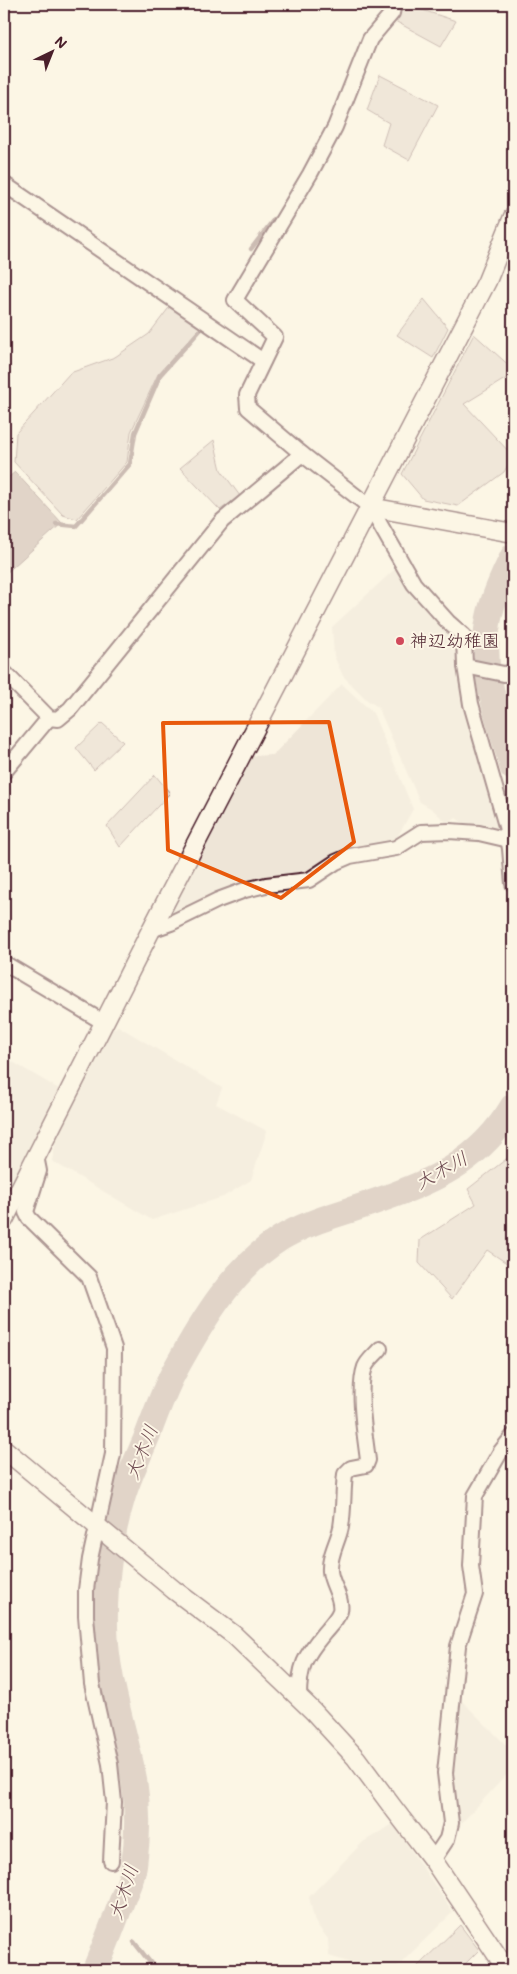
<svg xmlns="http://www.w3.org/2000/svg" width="517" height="1974" font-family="Mali,'Klee One',sans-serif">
	<rect width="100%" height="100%" fill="#fcf5e5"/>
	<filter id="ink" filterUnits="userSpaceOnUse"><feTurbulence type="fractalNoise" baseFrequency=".02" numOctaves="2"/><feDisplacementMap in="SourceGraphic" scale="10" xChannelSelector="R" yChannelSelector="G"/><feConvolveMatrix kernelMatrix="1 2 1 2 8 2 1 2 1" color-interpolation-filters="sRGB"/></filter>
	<g filter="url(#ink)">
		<!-- built -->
		<g fill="#eee5d7">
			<polygon points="397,567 459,641 459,677 502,831 466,825 456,818 448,824 432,809 420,802 378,707 367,700 343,676 334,656 332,627"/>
			<polygon points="342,684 373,713 413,809 394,843 308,878 163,921 251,756 273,755"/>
			<polygon points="118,1026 222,1088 216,1104 267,1131 251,1180 223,1197 152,1220 52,1161 57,1133 111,1030"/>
			<polygon points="4,1057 59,1089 4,1197"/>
			<polygon points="457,1696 513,1752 513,1768 456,1829 448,1766"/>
			<polygon points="393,1824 453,1912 394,1970 374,1970 329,1956 328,1939 315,1922 309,1897 363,1842"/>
		</g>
		<!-- green -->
		<g fill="#e2d5ca" stroke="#967a7a">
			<polygon points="404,4 456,21 441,46 395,21"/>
			<polygon points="380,75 438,105 409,160 382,145 389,123 367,110"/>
			<polygon points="424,299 448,328 433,358 397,335"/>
			<polygon points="171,305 202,326 158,374 131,432 127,462 77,519 63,515 14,462 16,433 70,373 115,357 149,334"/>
			<polygon points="474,334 513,369 513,374 464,404 513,456 504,472 458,506 423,499 402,474"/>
			<polygon points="214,440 221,470 240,496 220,510 180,468"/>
			<polygon points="102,723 123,742 94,770 76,748"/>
			<polygon points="155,775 170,793 120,847 107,826"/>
			<polygon points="513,1150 513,1217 510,1221 510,1243 513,1247 513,1265 511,1266 487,1250 452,1299 419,1263 420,1240 476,1204 468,1189 510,1156"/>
			<polygon points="460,1925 479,1950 459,1970 420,1970 417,1967"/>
		</g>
		<!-- water -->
		<polygon fill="#c0aca5" stroke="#917474" points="15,472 62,523 4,575 4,481"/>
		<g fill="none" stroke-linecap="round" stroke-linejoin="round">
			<!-- stream -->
			<g stroke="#917474" stroke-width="4.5">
				<polyline points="251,249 274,219"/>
				<polyline points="56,524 76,526 130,464 135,433 160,375 203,327"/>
				<polyline points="134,1942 156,1970"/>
			</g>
			<!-- river -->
			<g stroke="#c0aca5" stroke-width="26">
				<path d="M513,556C504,574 495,593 490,613C477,665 499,718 513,768"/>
				<path d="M95,1970C105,1945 115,1921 124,1895C128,1886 133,1875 134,1865C138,1838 138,1806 134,1779C124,1728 106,1679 105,1627C104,1586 110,1538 122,1499C128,1477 139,1456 148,1434C156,1413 164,1390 175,1370C202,1321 233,1268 281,1238C309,1221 341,1214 371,1203C432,1182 479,1163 513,1106"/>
			</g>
			<defs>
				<g id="minor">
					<polyline points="394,4 392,13 370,39 335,127 310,174 235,300 275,337 247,395 248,408 302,454 370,507 414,584 448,622 464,636 465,666 504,674 513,672"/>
					<polyline points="4,184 263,361"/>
					<polyline points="465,666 471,704 506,826 510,849 513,884"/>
					<polyline points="4,672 49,718 58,719 70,709 222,521 302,454"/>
					<polyline points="4,772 49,718"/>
					<polyline points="151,930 171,923 218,900 245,890 266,885 309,880 336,862 350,856 396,848 421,832 449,831 479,833 509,840"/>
					<polyline points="4,963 103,1022"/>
					<polyline points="36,1156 39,1171 26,1212 29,1218 89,1277 114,1348 113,1454 90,1559 86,1590 86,1616 92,1684 110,1764 114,1802 111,1861"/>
					<path d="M299,1698C299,1666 305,1656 324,1633C330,1626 337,1619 340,1611C343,1598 331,1584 330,1571C329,1555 338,1542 341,1527C344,1509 343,1491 345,1474L351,1468L366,1465L368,1460C365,1436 357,1390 365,1367C368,1360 375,1355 380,1349"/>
					<polyline points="433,1860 447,1839 451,1823 445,1773 458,1646 475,1594 471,1566 475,1496 501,1451 513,1436"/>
				</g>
				<g id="tertiary">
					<polyline points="370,507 513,533"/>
					<polyline points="4,1220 151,930 487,281 513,217"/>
					<polyline points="4,1449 174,1590 234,1635 313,1711 356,1758 394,1809 433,1860 507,1970"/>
				</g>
			</defs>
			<!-- minor casing -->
			<use href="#minor" stroke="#4a1f2b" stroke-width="18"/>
			<!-- tertiary casing -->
			<use href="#tertiary" stroke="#4a1f2b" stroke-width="21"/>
			<!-- minor -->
			<use href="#minor" stroke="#fcf5e5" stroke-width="14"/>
			<!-- tertiary -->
			<use href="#tertiary" stroke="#fcf5e5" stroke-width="18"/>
		</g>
	</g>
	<!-- marked area -->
	<path d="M0 0H517V1974H0ZM329,722L354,842L281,898L168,850L163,723Z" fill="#fcf5e5" fill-opacity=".55" fill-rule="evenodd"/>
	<path fill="none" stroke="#e8590c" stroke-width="4" stroke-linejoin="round" d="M329,722L354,842L281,898L168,850L163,723Z"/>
	<!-- markers -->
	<circle fill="#d1495b" stroke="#fcf5e5" stroke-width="2" cx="400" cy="641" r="5"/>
	<g text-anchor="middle" stroke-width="4" stroke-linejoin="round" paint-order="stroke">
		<!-- poi labels -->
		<g font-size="18" fill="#4a1f2b" stroke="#fcf5e5" text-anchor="start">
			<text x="410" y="647">神辺幼稚園</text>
		</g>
		<!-- water labels -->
		<g font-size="19" font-style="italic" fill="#6d4950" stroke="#fcf5e5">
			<text transform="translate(441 1170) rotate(-29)" y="7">大木川</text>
			<text transform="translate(141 1452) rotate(-68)" y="7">大木川</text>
			<text transform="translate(123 1892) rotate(-72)" y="7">大木川</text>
		</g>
	</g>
	<!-- margin -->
	<rect width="517" height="1974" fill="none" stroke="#fcf5e5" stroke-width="20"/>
	<rect x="10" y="10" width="497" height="1954" fill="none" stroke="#4a1f2b" stroke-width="2" filter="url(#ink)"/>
	<!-- north arrow -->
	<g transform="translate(52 52) rotate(43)" stroke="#fcf5e5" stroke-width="4" paint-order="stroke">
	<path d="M0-4L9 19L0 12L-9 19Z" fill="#4a1f2b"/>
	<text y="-8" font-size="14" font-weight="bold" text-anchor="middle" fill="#4a1f2b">N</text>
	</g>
</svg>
